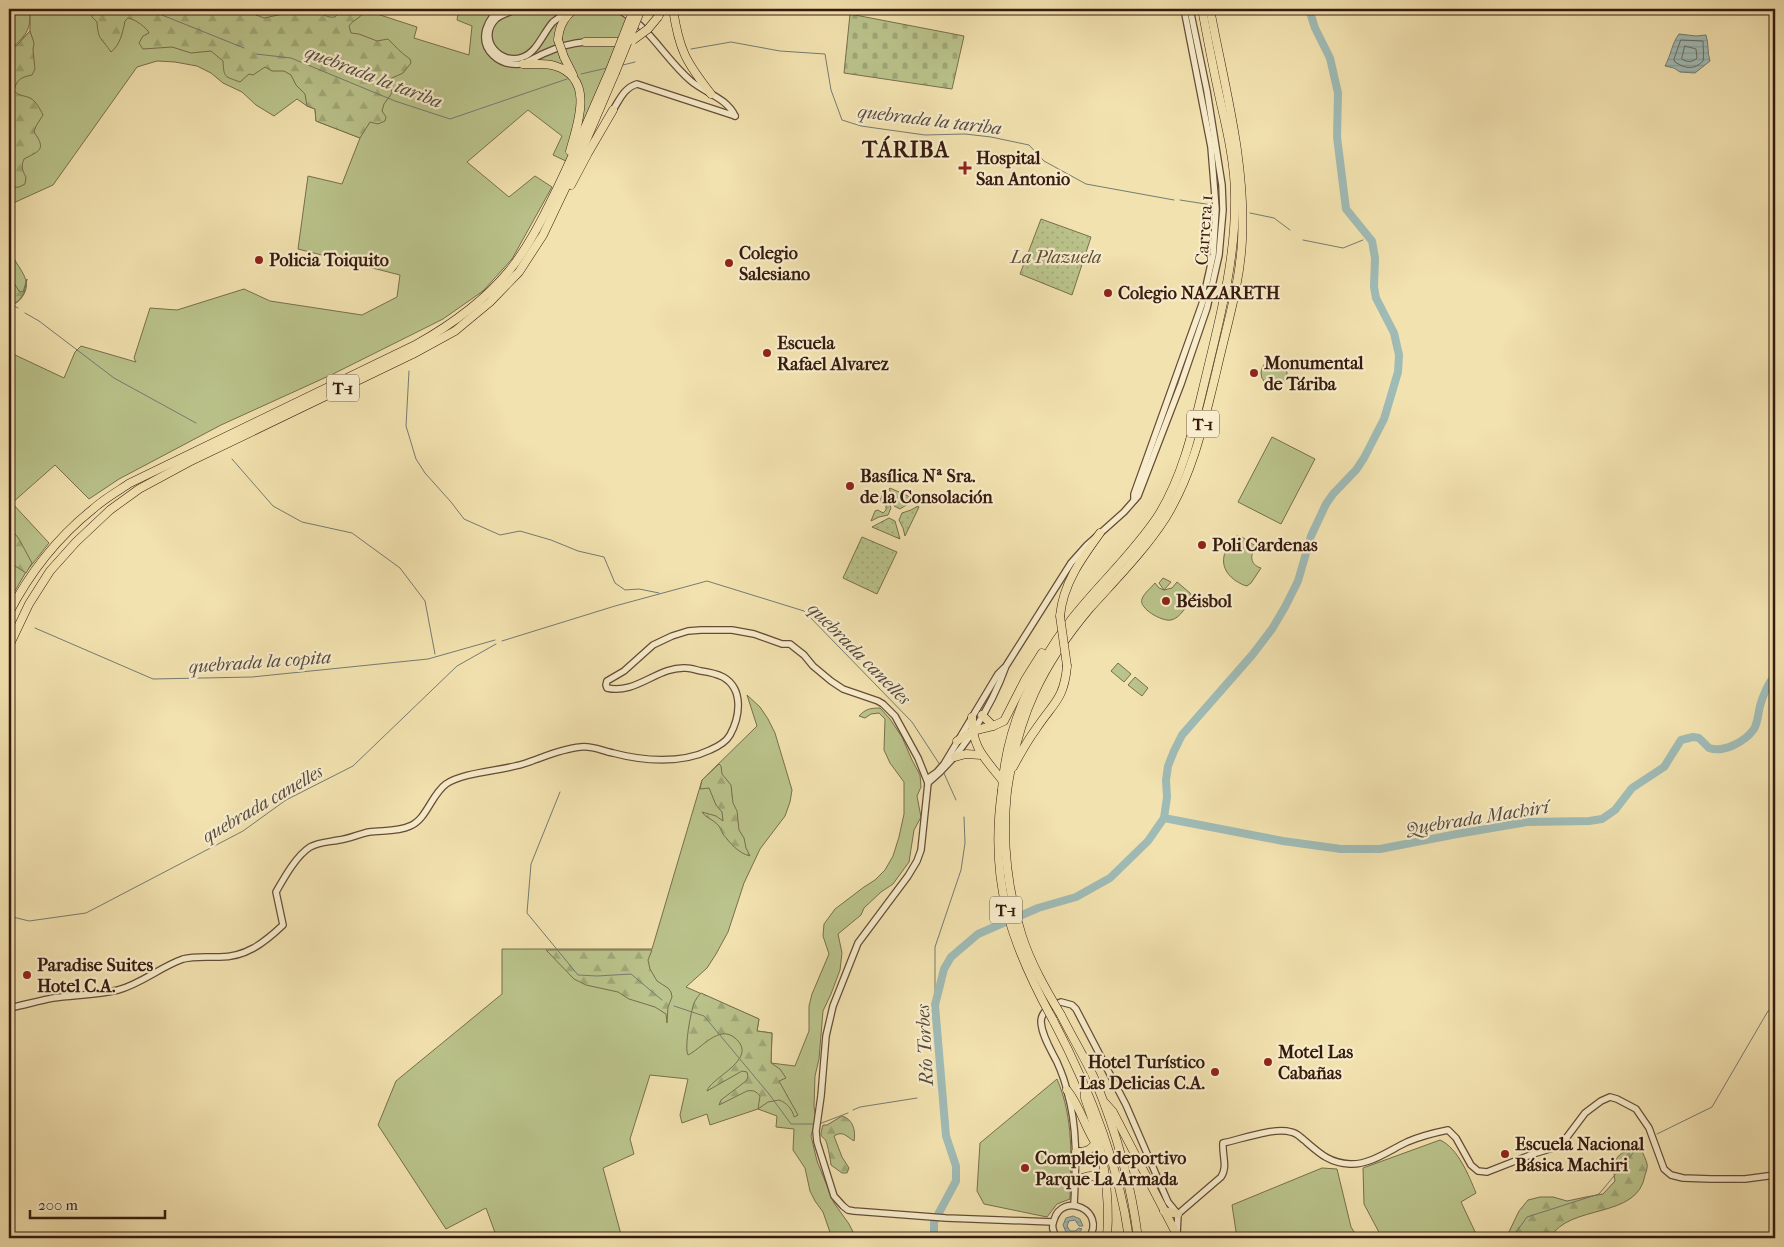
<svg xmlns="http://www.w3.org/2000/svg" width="1784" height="1247" font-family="'IM FELL French Canon',serif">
	<defs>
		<pattern id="forest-firs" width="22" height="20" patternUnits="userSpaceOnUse" patternTransform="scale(1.25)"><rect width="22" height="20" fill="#bac38b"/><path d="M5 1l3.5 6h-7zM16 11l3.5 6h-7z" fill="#a0a777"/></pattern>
		<pattern id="cemetery-stones" width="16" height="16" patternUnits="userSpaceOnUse" patternTransform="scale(1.25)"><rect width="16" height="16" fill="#bac38b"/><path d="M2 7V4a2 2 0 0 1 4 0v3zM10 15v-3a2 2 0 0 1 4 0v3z" fill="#a0a777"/></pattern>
		<pattern id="park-dots" width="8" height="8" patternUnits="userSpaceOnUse" patternTransform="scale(1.25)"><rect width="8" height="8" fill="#bac38b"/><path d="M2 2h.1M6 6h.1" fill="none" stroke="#a0a777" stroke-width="1.8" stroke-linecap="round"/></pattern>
		<pattern id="water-rules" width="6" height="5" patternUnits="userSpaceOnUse" patternTransform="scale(1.25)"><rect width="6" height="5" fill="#9fbbb6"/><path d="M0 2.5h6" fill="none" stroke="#8aa09b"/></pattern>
	</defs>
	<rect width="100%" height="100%" fill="#f2e2af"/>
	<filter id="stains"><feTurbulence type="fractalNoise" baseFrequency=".004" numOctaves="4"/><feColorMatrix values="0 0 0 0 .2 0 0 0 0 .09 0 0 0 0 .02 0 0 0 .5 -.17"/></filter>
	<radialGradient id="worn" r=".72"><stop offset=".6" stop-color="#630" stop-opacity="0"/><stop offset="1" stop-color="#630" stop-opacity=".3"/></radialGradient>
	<!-- grass -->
	<g fill="#bac38b" stroke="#786e4d">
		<path d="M9,9H29C33,29 24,38 9,50Z"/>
		<polygon points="30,9 367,9 368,11 417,27 414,38 469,55 472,26 457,20 459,9 631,9 568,162 553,155 562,136 528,110 467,162 509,197 535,176 552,187 512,259 483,291 443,319 333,374 221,425 119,479 89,499 55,465 12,503 49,543 26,572 9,601 9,364 13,354 64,378 75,352 81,346 136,362 134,358 150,308 177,310 244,289 270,301 362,315 397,297 400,275 298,249 308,176 342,184 360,138 316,121 315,109 307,106 297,99 274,116 256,105 242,92 223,83 211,73 197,66 175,62 157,61 137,67 53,185 9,205 9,52 18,44 30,31"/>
		<path d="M9,214C10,226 9,238 11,250C14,266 33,277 24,294C20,301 16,304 9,306Z"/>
		<circle cx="1274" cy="373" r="13"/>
		<polygon points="1272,437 1315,459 1281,524 1238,502"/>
		<path d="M1237,536L1242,537L1257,547C1249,554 1250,565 1261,568L1251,583L1247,586C1242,585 1240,583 1236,581C1222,571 1220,559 1229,544C1232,541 1233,538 1237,536Z"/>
		<path d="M1163,578L1171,582L1164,590L1172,588L1177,582L1190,593L1192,597C1191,603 1187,606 1183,611C1180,615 1176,619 1171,620C1162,622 1138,608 1142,599C1144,593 1151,588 1155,583L1159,588L1164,590L1159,583Z"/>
		<polygon points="1118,663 1131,674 1124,682 1111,671"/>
		<polygon points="1135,677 1148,688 1142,696 1128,685"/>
		<path d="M747,695L760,707L768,719L775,733L792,790L790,802L785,816L760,849L744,883L728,932L716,954L707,968L686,987L759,1019L757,1031L772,1033L771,1063L795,1066L809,1031V1006L812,994L829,954L823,936L824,924L835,909L864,887L875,880L885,870L893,856L899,837L904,814V782L890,763L884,750L885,719L879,713L871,714L865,718L859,716C865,709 871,708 880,708L890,719L902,737L912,760L920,775L921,787L917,796L921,817L914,830L909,862L893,884L881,892L864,908L861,915L838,934L842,953L840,970L831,994L823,1011L819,1059L815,1076L814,1107L816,1118L811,1136L817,1161L834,1203L849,1224L856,1238H832L823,1212L815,1201L810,1191L805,1168L793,1150L794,1129L776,1127L777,1116L758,1109L710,1125L707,1114L682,1123L680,1115L688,1079L650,1075L630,1139L634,1154L603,1168L622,1238H497L486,1208L446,1229L378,1125L396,1081L502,994V949H652L702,780L757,726Z"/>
		<path d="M1057,1079C1074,1119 1071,1157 1070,1199L1057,1204L1047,1217L984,1204L977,1191L980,1143Z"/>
		<path d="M1440,1140C1458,1148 1469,1176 1476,1193L1461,1202L1478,1238H1382L1364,1204L1363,1168Z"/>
		<polygon points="1322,1168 1337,1169 1351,1227 1358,1238 1237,1238 1232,1205"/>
	</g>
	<!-- forest -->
	<g fill="url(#forest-firs)" stroke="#786e4d">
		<path d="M91,9H248L251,13L264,18L283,14L291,9H318C321,15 329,18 335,17L342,9H360L363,13C360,19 352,20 349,26L351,33L359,34L377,41L388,39C396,47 401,53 410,59L411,63L403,73L392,78L391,82L392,93L384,104L382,111L386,117L385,121L378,124L370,122L360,138L316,121L315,109L307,106L305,94L296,85L291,75L284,71H272L265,67L253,75L249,74L240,82C224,76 224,78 223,61L211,51L191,53L172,47L143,49L139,43L143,36L149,33C147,28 135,19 128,18L125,21C123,32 120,45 111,52C102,38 98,41 97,22L92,17Z"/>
		<path d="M30,31L34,43L33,50L35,69L32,75C21,77 16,80 14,91C19,96 23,95 30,98C36,101 40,109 43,115L36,126L34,132C47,150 39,151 24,159C21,166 22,170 26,177L25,184L19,187L9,188V52L18,44Z"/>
		<polygon points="9,214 11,252 14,256 14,263 9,263"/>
		<path d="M9,278L14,283L19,291L23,292L27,279C25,293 22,301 9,306Z"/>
		<polygon points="9,526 19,539 32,563 26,573 9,562"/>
		<path d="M719,764L721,766L722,774L731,785L733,803L737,811L739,830L744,838L746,848L750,856C738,853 730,843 723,834C721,831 720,826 717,824C712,819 706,818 702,812L716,816L723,821L722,812L716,805L709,788L700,789L702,780Z"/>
		<polygon points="546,950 652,950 648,960 650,969 657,981 668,988 671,992 672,997 668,1007 667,1023 666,1014 655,1007 629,999 618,992 586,985 574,979"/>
		<path d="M701,993L759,1019L757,1031L772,1033L771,1063L780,1069L786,1078L779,1081L798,1115L794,1117C793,1110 786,1102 779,1100L768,1102L758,1109L760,1096C756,1091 753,1090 747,1091L719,1105L721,1100L746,1081L748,1077L747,1072L742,1071L707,1091C711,1077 760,1059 735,1038C719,1024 701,1049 688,1055C684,1048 691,1011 694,1003C696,999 698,996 701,993Z"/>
		<path d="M842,1116C853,1119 856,1131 854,1141C847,1137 843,1130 834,1136L842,1157L849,1168L847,1173H842L831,1165C830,1158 829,1152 827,1144C824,1133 818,1142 823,1125H827Z"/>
		<path d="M1641,1149C1643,1154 1646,1159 1647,1164C1648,1167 1646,1172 1645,1175C1638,1220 1569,1203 1550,1238H1506L1519,1211L1528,1200L1540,1197H1553L1567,1201L1586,1197L1603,1194L1615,1181C1611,1158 1618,1150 1641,1149Z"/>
	</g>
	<!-- cemetery -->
	<polygon fill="url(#cemetery-stones)" stroke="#786e4d" points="850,14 964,36 952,89 844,73"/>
	<!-- park -->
	<g fill="url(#park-dots)" stroke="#786e4d">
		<polygon points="1041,219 1091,237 1072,295 1020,274"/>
		<polygon points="890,488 917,500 918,501 908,504 900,509 894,506 893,497 889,489"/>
		<polygon points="884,491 891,508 888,515 879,517 871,521 875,511 878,510 883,513 886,510 886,505 881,503 880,500"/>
		<polygon points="918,506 919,507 905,536 903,528 899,520 902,513 911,510"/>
		<polygon points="889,518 895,521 900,539 872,527"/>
		<polygon points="862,537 897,552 877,594 843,578"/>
	</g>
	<!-- water -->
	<g fill="url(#water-rules)" stroke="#757b73">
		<path d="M1679,34L1696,36L1706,35C1709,44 1707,52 1710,61L1695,73L1680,72L1674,68L1665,66C1671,55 1672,43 1679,34Z"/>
		<polygon points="1073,1216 1080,1219 1083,1226 1079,1226 1075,1220 1069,1221 1067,1226 1070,1231 1075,1231 1079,1228 1082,1229 1078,1234 1072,1236 1066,1232 1063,1225 1066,1218"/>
	</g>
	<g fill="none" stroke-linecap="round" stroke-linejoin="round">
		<!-- shore -->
		<g stroke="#6a6a62" stroke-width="1">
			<path d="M1681,40L1703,41C1703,43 1704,58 1703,61C1694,70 1686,69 1675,62L1674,60Z"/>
			<path d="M1685,46L1696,49L1697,58C1693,62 1687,63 1682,59Z"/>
		</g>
		<!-- stream -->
		<g stroke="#757b73" stroke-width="1">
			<polyline points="147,9 244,48"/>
			<polyline points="691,49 731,42 780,51 825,54 831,90 842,120 861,126 925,135 965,134 991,137 1029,145 1044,161 1086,184 1174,200"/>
			<polyline points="256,54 291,58 395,101 450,119 567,79"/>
			<polyline points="623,65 635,62"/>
			<polyline points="581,74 607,68"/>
			<polyline points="1180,200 1212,205"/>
			<polyline points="1250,213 1274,218 1290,230"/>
			<polyline points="1303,240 1343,248 1363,240"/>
			<polyline points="9,303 18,308"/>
			<polyline points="25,313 39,321 114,378 196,423"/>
			<polyline points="409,371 406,426 416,459 425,473 451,502 464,519 500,535 520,531 551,540 578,551 604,557 615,583 625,590 639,589 659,593"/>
			<polyline points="232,459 273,506 302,522 352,533 400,568 425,601 435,654"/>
			<polyline points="35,628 153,679 252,677 428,659 495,640"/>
			<polyline points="502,641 615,606 707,581 804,611 912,722 940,765"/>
			<polyline points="943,771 956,800"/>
			<polyline points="560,792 531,864 527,913 578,975 597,976 631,974 662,1000"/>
			<polyline points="9,916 29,921 86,913 243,831 286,800 353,766 457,666 496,644"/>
			<polyline points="935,1005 935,947 961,870 965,843 964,817"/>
			<polyline points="674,1006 704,1016 769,1094 791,1124 815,1124"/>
			<polyline points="853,1110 860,1107 917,1098"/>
			<polyline points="819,1124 848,1113"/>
			<polyline points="1657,1134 1712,1107 1768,1011 1775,1007"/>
			<polyline points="1512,1238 1527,1217 1599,1194 1643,1141"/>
		</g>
		<!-- river -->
		<g stroke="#9fbbb6" stroke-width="8">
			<path d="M1164,818L1283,841L1341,849H1380L1457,834L1527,822L1589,821L1602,819L1615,810L1632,788L1664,767L1681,740L1693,737L1699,738L1709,748C1723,753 1745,742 1754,729C1758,722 1758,714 1760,706C1763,695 1768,684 1775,675"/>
			<polyline points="934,1238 934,1222 956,1181 956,1166 946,1136 935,1005 944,969 951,957 978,934 1038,908 1076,897 1110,878 1148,841 1164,818 1167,797 1166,780 1168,766 1174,751 1182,735 1253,654 1272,629 1285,607 1298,581 1311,536 1326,504 1333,494 1356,470 1364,458 1384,419 1398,372 1399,355 1394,333 1376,298 1374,287 1375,258 1372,241 1346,209 1337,137 1338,93 1330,58 1315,28 1309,9"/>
		</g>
		<defs>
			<g id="minor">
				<path d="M502,9C494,13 489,20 486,29C480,51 500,66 520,64C528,63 537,56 545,53C558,47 571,43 585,42"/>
				<path d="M517,9C511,12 502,14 496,19C477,38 499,66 523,57C537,52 543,33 553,22C558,18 564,14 569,11"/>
				<path d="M617,9C649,25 664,58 691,81C705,93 727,98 735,116"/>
				<path d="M613,110C620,99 624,88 637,84L735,116"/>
				<polyline points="1134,500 1134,494 1202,304 1213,255 1216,209 1211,147 1184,9"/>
				<polyline points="927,779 937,772 944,764 998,674 1004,668"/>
				<path d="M928,783C962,755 991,708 1006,666L1071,563L1087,545L1124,512L1138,496L1181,384L1207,308L1219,255L1223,210L1222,185L1207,91L1190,9"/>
				<path d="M9,1008C24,1005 38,1001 53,998C75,995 97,995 118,990C141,984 160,967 183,959C194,956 206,957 217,957C245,958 264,943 283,925L276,892C284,878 296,856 310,847C319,842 329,842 339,840C349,839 359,834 369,832C382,830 397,832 410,826C427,819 431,795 446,784C464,772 501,771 523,764C542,758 560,749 580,747C592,745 602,751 613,753C643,761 681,764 710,750C717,747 726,742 730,735C740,717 744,689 723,677C717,674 708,672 701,671C696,670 691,668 686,668C658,666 636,695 607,688L606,685L607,681L624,671L653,645L672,636L688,631L701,630H732L754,634L782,644H790L804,655L813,666L831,681L843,689L878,701L883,704L895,716L918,758L928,783L921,850L917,861L908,876L858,943L833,1006L826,1036L821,1096L816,1131L817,1142L834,1196L843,1206L848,1210L854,1211L946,1218L1053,1222"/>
				<path d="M1074,1205C1076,1167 1078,1127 1067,1091C1065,1081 1061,1071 1057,1062C1051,1050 1042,1036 1041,1022C1041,1011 1052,1005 1061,1002L1072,1005L1076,1009L1126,1105L1168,1202L1177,1213"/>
				<path d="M1178,1214L1221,1177C1228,1167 1222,1155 1223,1143C1242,1139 1274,1127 1291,1132C1297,1133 1300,1137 1304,1140C1319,1153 1329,1163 1350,1164C1370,1165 1390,1150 1407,1142C1421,1136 1433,1133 1448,1130L1456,1138L1471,1165L1478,1171L1487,1172L1533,1154L1556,1147L1567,1137L1585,1113L1601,1101L1610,1097L1617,1099L1636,1109L1649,1128L1664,1169L1671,1175L1683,1178L1711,1179H1745L1775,1175"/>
				<polyline points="1177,1234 1178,1214"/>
				<path d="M1057,1238C1053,1232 1051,1226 1054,1220C1062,1191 1107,1210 1089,1238"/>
			</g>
			<g id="highway">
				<path d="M673,9C679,50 686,62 711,94"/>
				<polyline points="658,17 662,9"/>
				<path d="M558,40C559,26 564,18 574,9"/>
				<polyline points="585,42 626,42"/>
				<polyline points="564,57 573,75"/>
				<path d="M523,64C534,65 544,62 555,66C595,78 578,123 570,151"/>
				<polyline points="571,185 588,153 613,110"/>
				<path d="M9,613C29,574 58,537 93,509C104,499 118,491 130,483L417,344C451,325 484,301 509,271C527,249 540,224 552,199C573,157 591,113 610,70"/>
				<path d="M1060,616C1063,584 1081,559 1100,533"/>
				<polyline points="9,646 29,604 50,571 76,542 110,510 139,489 189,462 413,354 455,331 490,302 519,272 543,235 571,176 615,73"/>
				<polyline points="982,715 993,726"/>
				<path d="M972,717C972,748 984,757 1002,780"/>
				<polyline points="957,741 972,731 993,726 1004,721 1025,680 1042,653"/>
				<polyline points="955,757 966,754 981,755"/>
				<path d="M1013,767C1020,754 1027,741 1036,729C1053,703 1064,700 1067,666"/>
				<path d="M1002,790C1006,728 1033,669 1071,620C1099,584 1133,554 1158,516C1185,473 1195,421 1207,372C1221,314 1236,256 1235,196C1235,166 1228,134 1221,104C1214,73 1208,41 1202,9"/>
				<path d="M1007,791C1018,716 1041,666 1090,608C1116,579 1145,550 1166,517C1193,473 1204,422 1216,373C1226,328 1240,285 1242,240C1246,161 1224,85 1210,9"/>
				<path d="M1061,1015C1072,1037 1085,1058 1095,1080C1116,1131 1131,1183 1138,1238"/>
				<path d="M1053,1020C1089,1088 1118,1161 1129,1238"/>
				<path d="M1067,1090C1081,1107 1085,1129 1098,1147"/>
				<path d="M1085,1091V1098C1102,1144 1111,1189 1107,1238"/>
				<polyline points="1105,1103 1113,1112 1177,1235"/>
				<path d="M1076,1152C1087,1152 1092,1150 1097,1140"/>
				<path d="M1075,1183C1089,1172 1094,1175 1107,1184"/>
				<polyline points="1164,1211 1178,1214"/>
			</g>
		</defs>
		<!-- minor casing -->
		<use href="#minor" stroke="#654c37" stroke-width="8"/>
		<!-- highway casing -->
		<use href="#highway" stroke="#361a0f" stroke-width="9"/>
		<!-- minor -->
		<use href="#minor" stroke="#f7eccb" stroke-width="5.5"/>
		<!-- highway -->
		<use href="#highway" stroke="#f2e2af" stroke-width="8"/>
		<defs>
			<g id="highway-bridge">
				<polyline points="558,40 564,57"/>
				<polyline points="633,40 648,29 658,17"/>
				<polyline points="610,70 634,9"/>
				<polyline points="615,73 641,9"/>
				<polyline points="1060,616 1067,666"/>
				<path d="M1002,790C989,880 1010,942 1053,1020"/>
				<path d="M1007,791C1002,839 1007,889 1022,936C1031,964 1046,990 1061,1015"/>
			</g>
		</defs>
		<!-- highway-bridge casing -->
		<use href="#highway-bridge" stroke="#361a0f" stroke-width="9" stroke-linecap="butt"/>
		<!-- highway-bridge -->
		<use href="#highway-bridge" stroke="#f2e2af" stroke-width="8"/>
	</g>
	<!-- markers -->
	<g fill="#8f2418" stroke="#f7eccb" stroke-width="2">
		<path d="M962.5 160.5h5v5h5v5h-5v5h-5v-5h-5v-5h5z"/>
		<circle cx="259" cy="260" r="5"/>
		<circle cx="729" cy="263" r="5"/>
		<circle cx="1108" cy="293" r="5"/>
		<circle cx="767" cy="353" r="5"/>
		<circle cx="1254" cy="373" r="5"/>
		<circle cx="850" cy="486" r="5"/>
		<circle cx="1202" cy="545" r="5"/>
		<circle cx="1166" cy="601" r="5"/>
		<circle cx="27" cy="975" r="5"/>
		<circle cx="1268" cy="1062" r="5"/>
		<circle cx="1215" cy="1072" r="5"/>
		<circle cx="1505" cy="1154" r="5"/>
		<circle cx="1025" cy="1168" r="5"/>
	</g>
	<g text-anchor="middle" stroke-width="4.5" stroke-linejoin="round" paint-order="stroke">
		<!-- shield labels -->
		<g fill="#f7eccb" stroke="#705947" stroke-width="1">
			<rect x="327" y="374.5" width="32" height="27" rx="4"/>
			<rect x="1187" y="410.5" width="32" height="27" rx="4"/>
			<rect x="990" y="896.5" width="32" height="27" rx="4"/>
		</g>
		<g font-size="16" font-weight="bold" fill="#361a0f">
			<text x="343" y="394">T-1</text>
			<text x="1203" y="430">T-1</text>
			<text x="1006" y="916">T-1</text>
		</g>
		<!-- poi labels -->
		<g font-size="18" font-weight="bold" fill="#361a0f" stroke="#f7eccb" text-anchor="start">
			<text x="976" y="164">Hospital<tspan x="976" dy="21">San Antonio</tspan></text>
			<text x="739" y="259">Colegio<tspan x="739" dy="21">Salesiano</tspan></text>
			<text x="269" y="266">Policia Toiquito</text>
			<text x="1118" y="299">Colegio NAZARETH</text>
			<text x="777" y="349">Escuela<tspan x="777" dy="21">Rafael Alvarez</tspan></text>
			<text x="1264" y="369">Monumental<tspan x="1264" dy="21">de Táriba</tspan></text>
			<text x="860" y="482">Basílica Nª Sra.<tspan x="860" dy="21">de la Consolación</tspan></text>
			<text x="1212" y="551">Poli Cardenas</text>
			<text x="1176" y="607">Béisbol</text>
			<text x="37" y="971">Paradise Suites<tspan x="37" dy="21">Hotel C.A.</tspan></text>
			<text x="1278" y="1058">Motel Las<tspan x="1278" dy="21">Cabañas</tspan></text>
			<text x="1205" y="1068" text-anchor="end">Hotel Turístico<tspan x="1205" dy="21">Las Delicias C.A.</tspan></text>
			<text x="1515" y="1150">Escuela Nacional<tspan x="1515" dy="21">Básica Machiri</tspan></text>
			<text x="1035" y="1164">Complejo deportivo<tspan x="1035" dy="21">Parque La Armada</tspan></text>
		</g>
		<!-- street labels -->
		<g font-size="18" fill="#361a0f" stroke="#f7eccb">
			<text transform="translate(1204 230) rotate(-86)" y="6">Carrera 1</text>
		</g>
		<!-- park labels -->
		<g font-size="18" font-style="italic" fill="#5e4d34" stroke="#f7eccb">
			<text x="1056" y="263">La Plazuela</text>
		</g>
		<!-- water labels -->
		<g font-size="19" font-style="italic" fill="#564a41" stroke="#f7eccb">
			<text transform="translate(374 76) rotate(21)" y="7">quebrada la tariba</text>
			<text transform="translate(930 119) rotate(7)" y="7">quebrada la tariba</text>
			<text transform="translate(860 653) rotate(45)" y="7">quebrada canelles</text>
			<text transform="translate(260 661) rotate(-4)" y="7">quebrada la copita</text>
			<text transform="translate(262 803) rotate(-30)" y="7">quebrada canelles</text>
			<text transform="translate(1477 817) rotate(-9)" y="7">Quebrada Machirí</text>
			<text transform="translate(924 1045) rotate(-93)" y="7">Río Torbes</text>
		</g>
		<!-- district labels -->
		<g font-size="22" font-weight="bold" letter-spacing="1" fill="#361a0f" stroke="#f7eccb">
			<text x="906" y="157">TÁRIBA</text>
		</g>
	</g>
	<!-- margin -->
	<rect width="1784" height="1247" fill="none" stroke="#f2e2af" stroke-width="30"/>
	<rect x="10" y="10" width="1764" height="1227" fill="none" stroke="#361a0f" stroke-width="2.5"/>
	<rect x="15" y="15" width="1754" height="1217" fill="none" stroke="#361a0f"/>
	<!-- scale -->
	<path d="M30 1210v8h135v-8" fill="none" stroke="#361a0f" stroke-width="2.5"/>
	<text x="38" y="1210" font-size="15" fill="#361a0f" stroke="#f7eccb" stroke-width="4" paint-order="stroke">200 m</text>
	<rect width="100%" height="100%" filter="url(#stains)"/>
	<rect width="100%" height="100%" fill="url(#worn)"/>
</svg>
